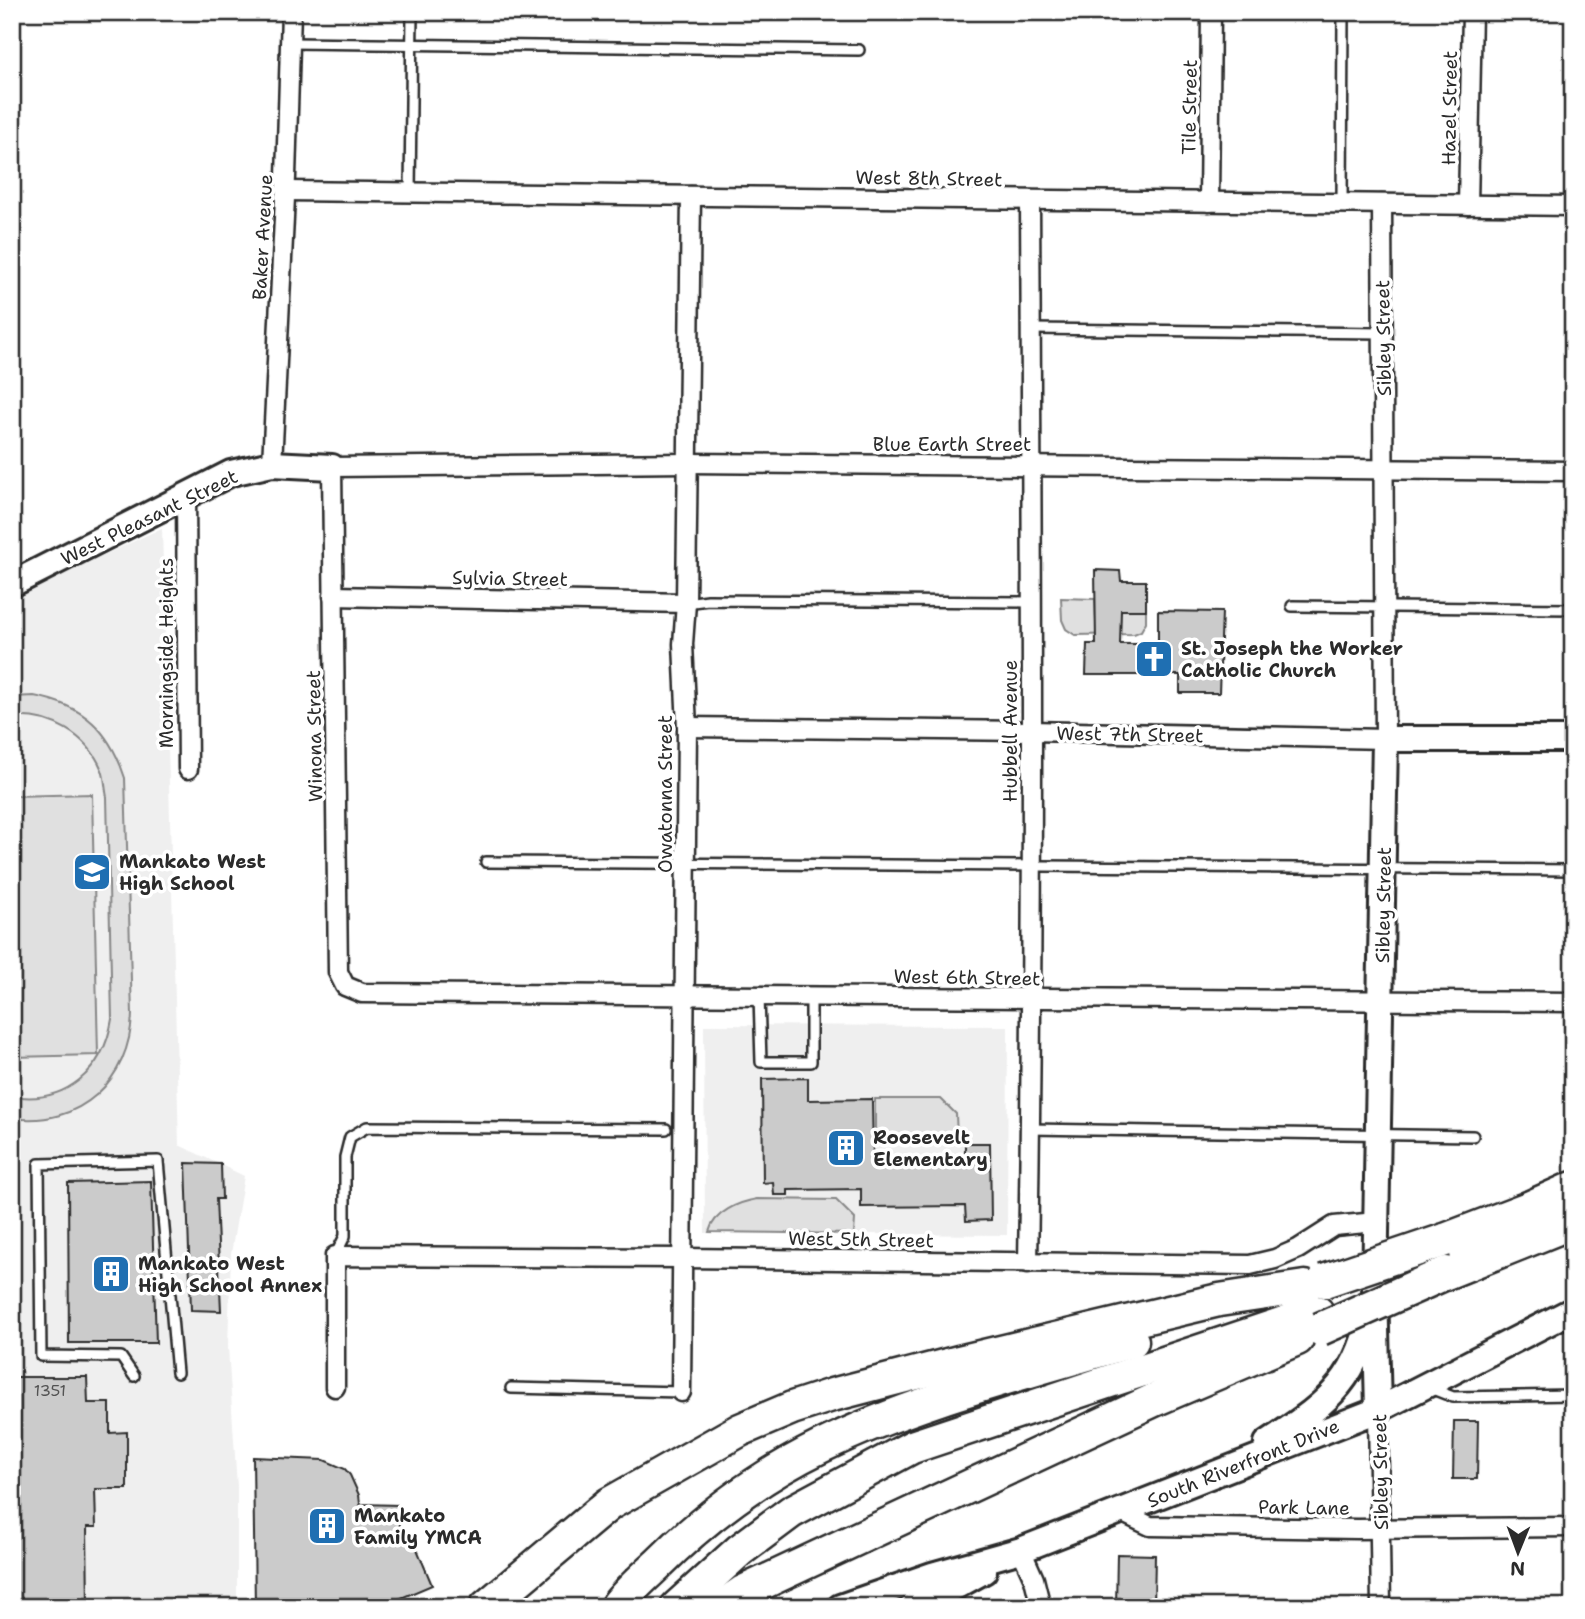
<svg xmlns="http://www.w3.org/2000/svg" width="1585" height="1619" font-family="'Shantell Sans',sans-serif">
	<rect width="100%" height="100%" fill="#fff"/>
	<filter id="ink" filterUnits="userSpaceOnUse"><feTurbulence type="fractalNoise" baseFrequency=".0143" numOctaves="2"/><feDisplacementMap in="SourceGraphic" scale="14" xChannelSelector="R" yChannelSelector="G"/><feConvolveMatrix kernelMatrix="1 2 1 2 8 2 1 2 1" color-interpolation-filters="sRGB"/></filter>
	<g filter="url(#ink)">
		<!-- built -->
		<g fill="#efefef">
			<polygon points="162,528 179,1145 244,1176 231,1254 228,1347 237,1487 237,1607 12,1607 12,598"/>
			<polygon points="704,1025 1008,1026 1007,1235 705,1233"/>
		</g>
		<!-- green -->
		<g fill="#e0e0e0" stroke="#868686" stroke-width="2">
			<polygon points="1061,598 1095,599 1096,623 1121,610 1146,610 1146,622 1141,631 1134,634 1075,635 1066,629 1062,620"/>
			<path d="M34,696C84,705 110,731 125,778L132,1014C130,1080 80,1128 12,1118V1096C66,1105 104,1070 112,1019L107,797C105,788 105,778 102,770C87,734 50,714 12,717V697Z"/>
			<polygon points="92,794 98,1055 12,1057 12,796"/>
			<polygon points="941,1099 956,1114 957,1138 875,1138 875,1099"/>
			<path d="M757,1199L836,1200L855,1219L854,1234L709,1232C714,1212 739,1202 757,1199Z"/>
		</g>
		<!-- building -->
		<g fill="#cbcbcb" stroke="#2b2b2b" stroke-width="2">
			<polygon points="1095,570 1120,571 1121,581 1146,581 1146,610 1121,610 1120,644 1158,644 1158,611 1222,612 1219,693 1180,693 1180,675 1086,675 1087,644 1096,644"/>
			<polygon points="808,1078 808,1100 872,1099 873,1161 965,1160 965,1143 990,1143 991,1220 966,1221 965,1206 861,1207 861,1189 788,1190 788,1195 774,1195 773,1182 763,1183 762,1079"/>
			<polygon points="186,1163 221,1164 222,1199 216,1199 221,1311 191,1310"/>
			<polygon points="151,1181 156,1343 69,1343 68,1183"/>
			<polygon points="12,1377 87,1377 88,1403 110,1403 110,1433 127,1432 127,1489 95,1489 96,1527 87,1527 88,1607 12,1607"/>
			<polygon points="1454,1421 1478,1421 1477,1479 1453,1479"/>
			<polygon points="253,1457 324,1460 345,1469 350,1475 359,1495 360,1504 399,1505 399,1542 412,1537 432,1585 380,1607 255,1607"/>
			<polygon points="1117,1554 1155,1555 1154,1607 1116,1607"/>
		</g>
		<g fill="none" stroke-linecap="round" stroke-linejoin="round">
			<defs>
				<g id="lane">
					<polyline points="290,43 859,50"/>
					<polyline points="410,193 412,12"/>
					<polyline points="1342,204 1343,12"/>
					<polyline points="1031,329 1383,333"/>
					<polyline points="686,603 708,600 1032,602"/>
					<polyline points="1292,606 1573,609"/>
					<polyline points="486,862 1573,870"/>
					<polyline points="759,996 761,1062 811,1062 811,996"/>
					<polyline points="1030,1129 1473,1136"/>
					<polyline points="335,1256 345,1236 345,1157 350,1137 367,1127 666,1129"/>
					<polyline points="134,1376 121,1357 41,1356 39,1164 158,1161 177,1373"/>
					<polyline points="511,1388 681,1392"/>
					<polyline points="1430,1388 1453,1397 1573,1395"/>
				</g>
				<g id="street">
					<polyline points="286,191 1573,206"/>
					<polyline points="1209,202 1211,12"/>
					<polyline points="1468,205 1472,12"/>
					<polyline points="272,464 286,177 291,12"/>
					<polyline points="1573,471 687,463 332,467 338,972 345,986 362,993 1573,1002"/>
					<polyline points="186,495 188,769"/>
					<polyline points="333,596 686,603"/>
					<polyline points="687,727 1031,731 1385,739 1382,204"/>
					<path d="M1028,1263C1034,909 1032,554 1030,200"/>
					<polyline points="335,1387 335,1256 682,1258 1250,1265 1275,1259 1298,1249 1334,1226 1376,1222"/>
					<polyline points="681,1392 687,727 683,644 686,603 691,196"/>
					<polyline points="1378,1410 1381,1607"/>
					<polyline points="1121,1512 1150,1526 1357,1529 1573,1527"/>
					<polyline points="1021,1550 1034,1579 1041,1607"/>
				</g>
				<g id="secondary">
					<polyline points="12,584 231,473 272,464 332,467"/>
					<polyline points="1378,1410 1375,1288 1385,739 1573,739"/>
					<path d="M1267,1443C1319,1409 1356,1384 1369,1319"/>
					<polyline points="840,1607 932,1575 1021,1550 1378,1410 1573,1310"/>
					<polyline points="912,1607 944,1593 984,1571"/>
				</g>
				<g id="highway">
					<polyline points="1445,1240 1526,1209 1573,1188"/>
					<polyline points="1446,1273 1573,1222"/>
					<polyline points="486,1607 609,1504 740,1430 792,1408 832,1395 959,1362 1219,1300 1305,1287"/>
					<path d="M616,1607C628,1591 643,1578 657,1565C705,1517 759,1477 820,1447C915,1400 1030,1372 1132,1341"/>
					<polyline points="677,1607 740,1550 791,1512 912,1447 1317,1312"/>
					<polyline points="721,1607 743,1592 1154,1400 1297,1339"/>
				</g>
			</defs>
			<!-- lane casing -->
			<use href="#lane" stroke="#2b2b2b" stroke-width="14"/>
			<!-- street casing -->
			<use href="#street" stroke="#2b2b2b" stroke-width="23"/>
			<!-- secondary casing -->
			<use href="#secondary" stroke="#2b2b2b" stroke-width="30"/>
			<!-- highway casing -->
			<use href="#highway" stroke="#2b2b2b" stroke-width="37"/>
			<!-- lane -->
			<use href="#lane" stroke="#fff" stroke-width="9"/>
			<!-- street -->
			<use href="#street" stroke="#fff" stroke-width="18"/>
			<!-- secondary -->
			<use href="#secondary" stroke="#fff" stroke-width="24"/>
			<!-- highway -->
			<use href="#highway" stroke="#fff" stroke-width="32"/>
			<defs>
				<g id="highway-bridge">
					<polyline points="1324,1281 1445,1240"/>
					<polyline points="1320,1329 1446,1273"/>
				</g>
			</defs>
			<!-- highway-bridge casing -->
			<use href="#highway-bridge" stroke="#2b2b2b" stroke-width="37" stroke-linecap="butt"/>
			<!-- highway-bridge -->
			<use href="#highway-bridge" stroke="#fff" stroke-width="32"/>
		</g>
	</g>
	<!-- icons -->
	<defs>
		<symbol id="church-square" viewBox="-11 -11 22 22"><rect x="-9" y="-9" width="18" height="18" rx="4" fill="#1f6fb2" stroke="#fff"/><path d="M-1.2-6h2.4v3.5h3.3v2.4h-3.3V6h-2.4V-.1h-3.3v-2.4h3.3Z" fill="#fff"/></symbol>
		<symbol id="school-square" viewBox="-11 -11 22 22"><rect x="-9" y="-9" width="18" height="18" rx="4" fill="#1f6fb2" stroke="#fff"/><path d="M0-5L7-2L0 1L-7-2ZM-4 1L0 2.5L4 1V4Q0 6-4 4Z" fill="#fff"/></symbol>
		<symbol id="building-square" viewBox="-11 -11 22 22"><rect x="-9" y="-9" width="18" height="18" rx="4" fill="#1f6fb2" stroke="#fff"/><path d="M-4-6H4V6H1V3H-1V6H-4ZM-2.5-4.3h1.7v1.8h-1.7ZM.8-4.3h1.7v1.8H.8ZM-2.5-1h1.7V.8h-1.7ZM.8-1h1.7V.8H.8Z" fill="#fff"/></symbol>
	</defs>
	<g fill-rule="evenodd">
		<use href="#church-square" x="1132" y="637" width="44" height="44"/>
		<use href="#school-square" x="70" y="850" width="44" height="44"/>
		<use href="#building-square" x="824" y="1126" width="44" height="44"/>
		<use href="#building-square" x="89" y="1252" width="44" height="44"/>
		<use href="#building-square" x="305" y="1504" width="44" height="44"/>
	</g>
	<g text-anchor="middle" stroke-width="7" stroke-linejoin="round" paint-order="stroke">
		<!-- number labels -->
		<g font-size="16" fill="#535353">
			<text x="50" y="1396">1351</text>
		</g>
		<!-- street labels -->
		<g font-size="19" fill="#2b2b2b" stroke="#fff">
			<text transform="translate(1189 107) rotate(-89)" y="7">Tile Street</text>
			<text transform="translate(1449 108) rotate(-89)" y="7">Hazel Street</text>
			<text transform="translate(929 178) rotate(1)" y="7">West 8th Street</text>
			<text transform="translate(262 237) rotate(-87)" y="7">Baker Avenue</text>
			<text transform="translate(1383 338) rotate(-91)" y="7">Sibley Street</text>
			<text x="952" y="451">Blue Earth Street</text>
			<text transform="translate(149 517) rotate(-26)" y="7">West Pleasant Street</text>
			<text transform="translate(510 578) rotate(1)" y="7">Sylvia Street</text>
			<text transform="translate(166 653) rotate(-90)" y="7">Morningside Heights</text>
			<text transform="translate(1010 731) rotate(-90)" y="7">Hubbell Avenue</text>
			<text transform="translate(1130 734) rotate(1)" y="7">West 7th Street</text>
			<text transform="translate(314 736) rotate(-91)" y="7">Winona Street</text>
			<text transform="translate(665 794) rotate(-90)" y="7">Owatonna Street</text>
			<text transform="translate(1383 905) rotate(-89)" y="7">Sibley Street</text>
			<text transform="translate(967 977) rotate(1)" y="7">West 6th Street</text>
			<text transform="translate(861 1239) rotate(1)" y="7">West 5th Street</text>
			<text transform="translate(1243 1463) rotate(-22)" y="7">South Riverfront Drive</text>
			<text transform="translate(1380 1472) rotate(-91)" y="7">Sibley Street</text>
			<text transform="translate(1304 1507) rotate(1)" y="7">Park Lane</text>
		</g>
		<!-- poi labels -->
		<g font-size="19" font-weight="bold" fill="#2b2b2b" stroke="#fff" text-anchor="start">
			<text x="1181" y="655">St. Joseph the Worker<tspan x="1181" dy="22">Catholic Church</tspan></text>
			<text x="119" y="868">Mankato West<tspan x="119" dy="22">High School</tspan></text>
			<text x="873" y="1144">Roosevelt<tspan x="873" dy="22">Elementary</tspan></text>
			<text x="138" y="1270">Mankato West<tspan x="138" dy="22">High School Annex</tspan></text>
			<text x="354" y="1522">Mankato<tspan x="354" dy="22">Family YMCA</tspan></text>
		</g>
	</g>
	<!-- margin -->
	<rect width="1585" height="1619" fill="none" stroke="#fff" stroke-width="42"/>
	<rect x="21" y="21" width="1543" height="1577" fill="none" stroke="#2b2b2b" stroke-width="2.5" filter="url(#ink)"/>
	<!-- north arrow -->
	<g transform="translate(1518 1552) rotate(181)" stroke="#ffffff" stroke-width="5" paint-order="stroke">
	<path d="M0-5L12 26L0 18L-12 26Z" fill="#2b2b2b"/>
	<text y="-10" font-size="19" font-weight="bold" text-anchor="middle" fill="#2b2b2b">N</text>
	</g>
</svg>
